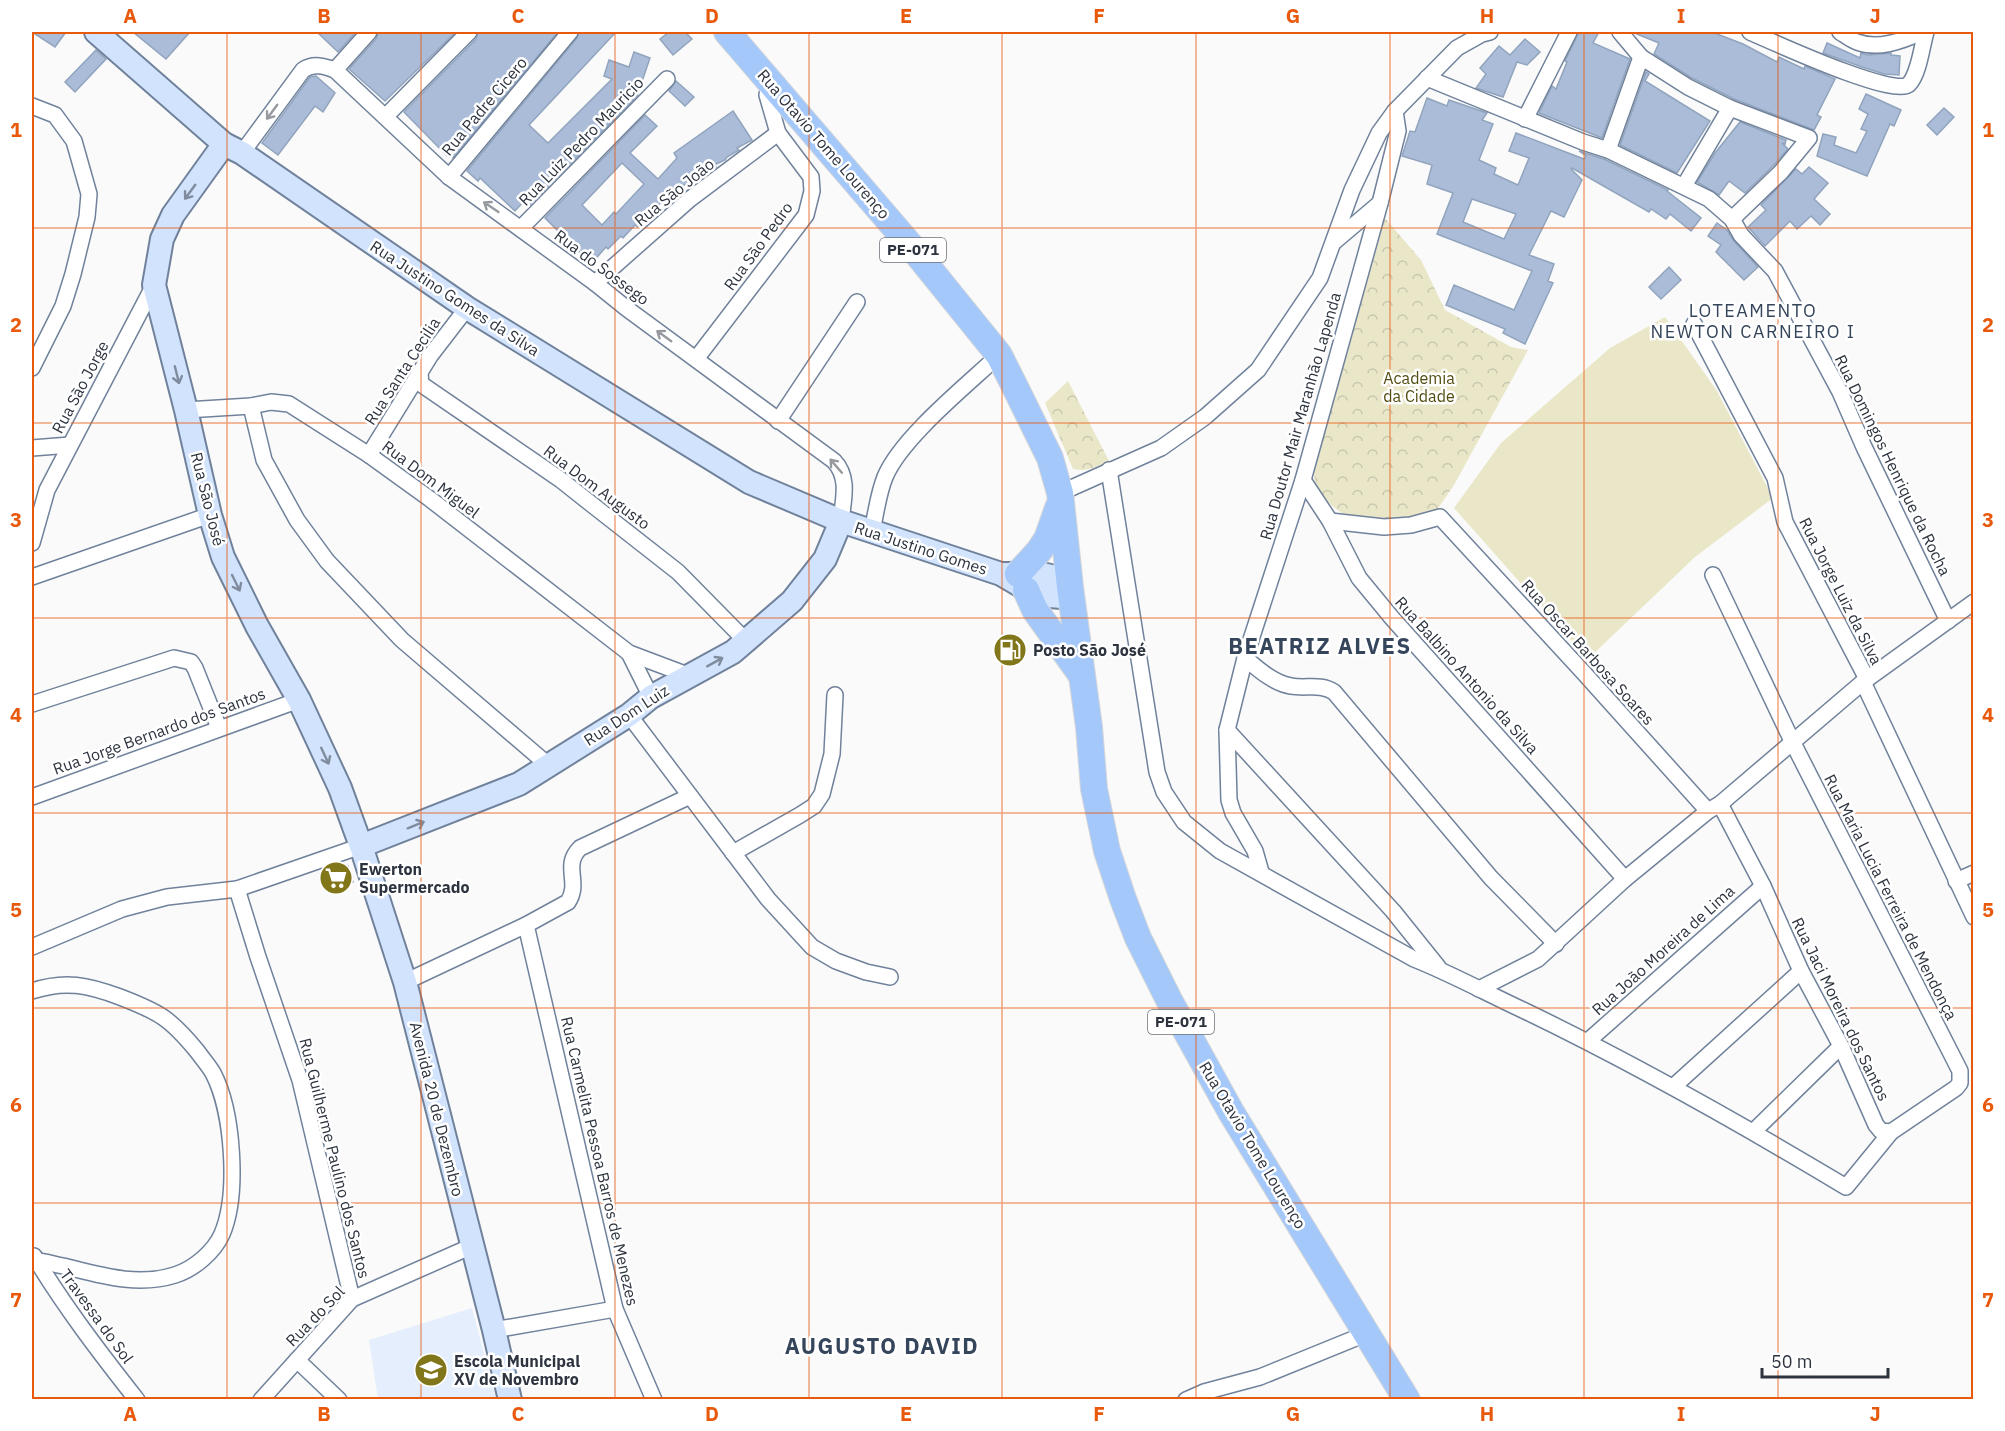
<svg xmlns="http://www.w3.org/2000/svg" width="2005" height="1431" font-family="'IBM Plex Sans',sans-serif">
	<defs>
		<pattern id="forest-crowns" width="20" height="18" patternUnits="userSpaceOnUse" patternTransform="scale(1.5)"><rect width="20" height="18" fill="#eae7c9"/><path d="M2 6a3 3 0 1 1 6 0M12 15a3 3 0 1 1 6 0" fill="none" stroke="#c9c7ae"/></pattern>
	</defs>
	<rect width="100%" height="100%" fill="#fafafa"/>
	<!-- built -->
	<polygon fill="#e4eefc" points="472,1308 496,1399 378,1399 369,1340"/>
	<!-- forest -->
	<g fill="url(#forest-crowns)">
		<polygon points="1385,218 1421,260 1445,310 1511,347 1528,350 1454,485 1435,513 1421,519 1362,521 1343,514 1327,502 1315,488 1314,472"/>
		<path d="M1068,381L1109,461C1097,467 1087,472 1073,469L1045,403Z"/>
	</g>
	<!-- pitch -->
	<polygon fill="#eae7c9" points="1665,317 1717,391 1773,498 1695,557 1588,659 1454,508 1501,443 1610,348"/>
	<!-- building -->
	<g fill="#aabcd7" stroke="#91a4be" stroke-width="1.5" fill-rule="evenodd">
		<polygon points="32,32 66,32 55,47"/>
		<polygon points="133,32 190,32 166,59"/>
		<polygon points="317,32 356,32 338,52"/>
		<polygon points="378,32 456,32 385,101 349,69 376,39"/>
		<polygon points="478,32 558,32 453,158 449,154 447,156 404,112 476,39"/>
		<polygon points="579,32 616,32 529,125 548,143 612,79 604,76 609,60 629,67 634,52 650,58 637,96 530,205 525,200 515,211 480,178 478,181 467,171 577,38"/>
		<polygon points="669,32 685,32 692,39 673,55 660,39"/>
		<polygon points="1579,32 1599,32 1593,43 1630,59 1602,138 1539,113 1552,86 1556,89 1567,62 1565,61"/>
		<polygon points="1632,32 1712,32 1743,44 1777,62 1779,57 1804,69 1805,66 1835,79 1817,115 1821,117 1814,130 1734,99 1690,77 1654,54 1659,43"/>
		<polygon points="1525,39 1540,52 1527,65 1517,62 1503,97 1476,88 1486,74 1480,68 1499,46 1510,55"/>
		<polygon points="1827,43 1860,58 1861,53 1868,55 1891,53 1891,55 1900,56 1899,75 1884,74 1862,67 1823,53"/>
		<polygon points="96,50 106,59 75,92 65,82"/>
		<polygon points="1646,72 1649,74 1645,81 1710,121 1677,173 1620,145"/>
		<polygon points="316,76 335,93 323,112 315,106 278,155 262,143 310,77"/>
		<polygon points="676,81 694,97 685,106 669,91"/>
		<polygon points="1866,94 1901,110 1894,126 1890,124 1867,176 1817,156 1823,134 1836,137 1834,145 1856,153 1867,131 1861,129 1868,114 1859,109"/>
		<path d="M1427,98L1447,106L1449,100L1487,113L1482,120L1493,124L1479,160L1496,168L1494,174L1518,185L1529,158L1509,151L1516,133L1584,159L1586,156L1579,151L1604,159L1668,190L1667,191L1701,218L1691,231L1670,214L1666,219L1651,209L1649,212L1572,168L1571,169L1582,180L1564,217L1551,211L1529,255L1554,264L1548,281L1553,283L1525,344L1503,333L1505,329L1446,305L1454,285L1514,310L1532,271L1437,234L1453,193L1427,184L1432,165L1402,156L1410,131L1415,132ZM1472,199L1516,214L1504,239L1463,222Z"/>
		<polygon points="1944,108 1954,117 1937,135 1927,125"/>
		<path d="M733,111L752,140L737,148L739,150L727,157L725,160L714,165L716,167L701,173L702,178L679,187L677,185L638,227L635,225L623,238L621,236L608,249L606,247L591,264L545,218L645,115L657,126L630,153L658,179L677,158L674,153ZM622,163L644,184L616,214L614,212L602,225L582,205Z"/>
		<polygon points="1740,122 1786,140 1785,144 1782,143 1788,149 1774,165 1745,193 1729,181 1719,195 1697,182 1715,153"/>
		<polygon points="1809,167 1828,183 1814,199 1830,214 1820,225 1811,216 1797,229 1790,221 1765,246 1748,227 1766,210 1761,205 1796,169 1802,174"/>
		<polygon points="1717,223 1727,230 1734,241 1758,267 1744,280 1716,252 1721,245 1708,236"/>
		<polygon points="1669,267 1681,280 1661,299 1649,287"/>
		<polygon points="348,866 353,882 325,890 320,874"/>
	</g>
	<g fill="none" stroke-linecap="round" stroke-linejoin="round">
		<defs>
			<g id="street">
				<polyline points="1620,32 1641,57 1688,87 1730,108 1809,138 1781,172 1732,219"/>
				<path d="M1750,32C1771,41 1896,99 1909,84C1919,74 1922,45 1926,32"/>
				<path d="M1840,32C1845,35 1851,40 1857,42C1878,50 1902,41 1922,32"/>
				<polyline points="335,70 369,32"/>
				<polyline points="1427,78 1583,142 1608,150 1709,199 1732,219 1741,235 1775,271 1840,392 1864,447 1948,621"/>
				<polyline points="32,106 55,115 74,141 89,194 87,217 73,274 63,306 32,368"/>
				<polyline points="386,116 469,32"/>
				<polyline points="1525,119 1569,32"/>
				<polyline points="1608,150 1641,57"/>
				<path d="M242,153L303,70C313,63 324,66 335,70L449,177L595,283L626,308L834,461C850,478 843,500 841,521"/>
				<polyline points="449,177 570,32"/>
				<polyline points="1684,186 1730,108"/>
				<polyline points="521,228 667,79"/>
				<polyline points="1334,242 1380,203"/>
				<polyline points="595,283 690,199 778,133"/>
				<polyline points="1694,324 1775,478 1785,522 1867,679"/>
				<polyline points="696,359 806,215 812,191 811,177 778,133 767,95 770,82"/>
				<polyline points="420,374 421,384 561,480 590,503 678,572 747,642"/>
				<polyline points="251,406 264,460 297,520 327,561 402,640 547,764"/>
				<polyline points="186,410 251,406 271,402 289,404 369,455 430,499 629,653 690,676"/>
				<polyline points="778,421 857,302"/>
				<polyline points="32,448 70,445"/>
				<polyline points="369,455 430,356 467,308"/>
				<path d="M1109,470L1157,772L1164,792L1184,822L1220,851L1414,959C1452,974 1488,994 1525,1011C1635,1064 1741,1124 1846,1187L1891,1132L1956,1088L1960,1083V1071L1792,741L1713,575"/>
				<polyline points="1303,480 1330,521 1359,578 1392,618 1625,879"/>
				<polyline points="1060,493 1161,448 1205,417 1258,370 1320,278 1352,190 1379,133 1395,111 1457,48 1482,34 1490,32"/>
				<polyline points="1330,521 1384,527 1411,525 1440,517 1583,672 1708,811"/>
				<path d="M872,531C876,514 878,494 885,477C901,438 967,385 999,355"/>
				<polyline points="32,543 47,490 154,285"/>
				<polyline points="32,577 210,515"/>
				<polyline points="629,653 651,697"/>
				<path d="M1245,658C1258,669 1273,683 1291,686C1306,689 1320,683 1334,692L1491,878L1556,944"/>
				<polyline points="1863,682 1974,917"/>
				<polyline points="32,704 174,658 191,662 195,668 219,728"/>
				<polyline points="629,715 768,899 812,947 836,961 866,972 890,977"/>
				<polyline points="1227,730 1393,911 1438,967"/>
				<polyline points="32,797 299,700"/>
				<polyline points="1720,804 1763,886 1801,971 1841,1046 1876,1125 1881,1131 1891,1132"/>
				<polyline points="733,853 800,815 814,806 822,794 832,754 835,695"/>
				<polyline points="1261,872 1255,851 1233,813 1229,800 1227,730 1245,658 1303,480 1380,203 1398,131 1395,111"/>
				<polyline points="1956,881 1974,873"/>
				<polyline points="237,889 258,957 300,1080 352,1299"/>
				<polyline points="526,925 615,1309 654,1400"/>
				<polyline points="32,947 122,909 167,897 237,889 361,846"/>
				<path d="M405,982L526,925L568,902C581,882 562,866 580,848L690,796"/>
				<polyline points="1479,989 1538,959 1625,879 1708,811 1720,804 1863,682 1974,602"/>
				<path d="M32,991C65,980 88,985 120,997C159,1012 170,1018 197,1051C202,1058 209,1066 213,1073C233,1111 239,1194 222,1234C214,1252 194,1269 175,1275C137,1287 100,1275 63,1266C53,1264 42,1261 32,1260"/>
				<polyline points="1588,1041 1763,886"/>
				<polyline points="1673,1087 1801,971"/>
				<polyline points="1754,1131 1841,1046"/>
				<path d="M34,1256C64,1306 100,1353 137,1400"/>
				<polyline points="494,1330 615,1309"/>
				<polyline points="297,1360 339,1400"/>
				<polyline points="261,1400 352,1299 472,1246"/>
				<polyline points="1186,1400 1204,1392 1260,1377 1368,1333"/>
			</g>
			<g id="secondary">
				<path d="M96,32L224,144L242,153L467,308L749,482L841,521L1001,574L1037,595L1062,597L1070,587C1054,569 1023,574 1001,574"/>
				<polyline points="224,144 173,215 162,239 154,285 186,410 210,515 223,557 257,626 299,700 340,788 361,846 405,982 494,1330 510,1400"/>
				<polyline points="361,846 519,784 629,715 651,697 733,652 792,601 825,559 841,521"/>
			</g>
			<g id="primary">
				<polyline points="727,32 910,245 999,355 1018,393 1050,458 1060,493 1070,587 1089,727 1094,789 1107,851 1123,899 1138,938 1169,1000 1231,1112 1407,1400"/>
				<polyline points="1018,574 1039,551 1047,539 1058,508"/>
				<polyline points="1026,590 1035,610 1080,673"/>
			</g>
		</defs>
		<!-- street casing -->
		<use href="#street" stroke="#70829b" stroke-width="18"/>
		<!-- secondary casing -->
		<use href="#secondary" stroke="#70829b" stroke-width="26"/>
		<!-- primary casing -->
		<use href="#primary" stroke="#d5d6d9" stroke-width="28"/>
		<!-- street -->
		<use href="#street" stroke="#fff" stroke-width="15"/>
		<!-- secondary -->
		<use href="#secondary" stroke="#d2e3fd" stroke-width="22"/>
		<!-- primary -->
		<use href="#primary" stroke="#a4c8fa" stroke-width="26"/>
	</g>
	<!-- one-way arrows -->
	<defs><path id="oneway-shaft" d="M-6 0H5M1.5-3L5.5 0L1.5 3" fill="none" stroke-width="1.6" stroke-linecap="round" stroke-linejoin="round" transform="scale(1.5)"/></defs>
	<g stroke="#969a9f">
		<use href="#oneway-shaft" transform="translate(272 112) rotate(126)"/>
		<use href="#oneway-shaft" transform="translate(491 207) rotate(-146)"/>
		<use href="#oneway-shaft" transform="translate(664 336) rotate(-144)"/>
		<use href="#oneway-shaft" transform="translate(836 466) rotate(-131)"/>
	</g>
	<g stroke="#808c9e">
		<use href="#oneway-shaft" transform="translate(190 192) rotate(126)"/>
		<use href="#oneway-shaft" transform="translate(177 375) rotate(76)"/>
		<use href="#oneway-shaft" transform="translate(236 583) rotate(64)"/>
		<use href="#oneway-shaft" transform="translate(715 662) rotate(-29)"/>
		<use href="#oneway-shaft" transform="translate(325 756) rotate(65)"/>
		<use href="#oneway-shaft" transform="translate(416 825) rotate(-22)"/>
	</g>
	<!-- grid -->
	<path fill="none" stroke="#e8590c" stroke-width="1.5" stroke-opacity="0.55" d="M227,32V1400M421,32V1400M615,32V1400M809,32V1400M1002,32V1400M1196,32V1400M1390,32V1400M1584,32V1400M1778,32V1400M32,228H1974M32,423H1974M32,618H1974M32,813H1974M32,1008H1974M32,1203H1974"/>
	<!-- icons -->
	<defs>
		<symbol id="fuel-disc" viewBox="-11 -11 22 22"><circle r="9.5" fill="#817619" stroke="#fff"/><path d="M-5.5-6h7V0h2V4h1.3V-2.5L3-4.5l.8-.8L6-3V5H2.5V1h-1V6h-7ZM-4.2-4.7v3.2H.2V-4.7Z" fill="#fff"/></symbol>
		<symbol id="supermarket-disc" viewBox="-11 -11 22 22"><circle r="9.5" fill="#817619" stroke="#fff"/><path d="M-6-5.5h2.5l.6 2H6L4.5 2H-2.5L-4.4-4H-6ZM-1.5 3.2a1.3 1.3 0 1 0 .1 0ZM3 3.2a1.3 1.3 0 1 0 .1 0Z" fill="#fff"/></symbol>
		<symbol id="school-disc" viewBox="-11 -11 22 22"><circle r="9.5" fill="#817619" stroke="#fff"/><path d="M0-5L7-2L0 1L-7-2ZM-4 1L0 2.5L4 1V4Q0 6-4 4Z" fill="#fff"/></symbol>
	</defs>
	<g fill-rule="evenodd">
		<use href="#fuel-disc" x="991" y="631" width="38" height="38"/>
		<use href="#supermarket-disc" x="317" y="859" width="38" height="38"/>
		<use href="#school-disc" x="412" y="1351" width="38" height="38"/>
	</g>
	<g text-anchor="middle" stroke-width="5" stroke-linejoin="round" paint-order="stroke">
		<!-- shield labels -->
		<g fill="#fff" stroke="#6c7179" stroke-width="1.5">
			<rect x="880" y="238" width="66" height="24" rx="4.5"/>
			<rect x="1148" y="1010" width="66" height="24" rx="4.5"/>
		</g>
		<g font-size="15" font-weight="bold" fill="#2d343f">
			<text x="913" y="255">PE-071</text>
			<text x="1181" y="1027">PE-071</text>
		</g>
		<!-- street labels -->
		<g font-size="16" fill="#2d343f" stroke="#fff">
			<text transform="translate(484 106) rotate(-50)" y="6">Rua Padre Cicero</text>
			<text transform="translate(581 141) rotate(-46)" y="6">Rua Luiz Pedro Mauricio</text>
			<text transform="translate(824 144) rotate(49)" y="6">Rua Otavio Tome Lourenço</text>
			<text transform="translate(674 192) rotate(-39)" y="6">Rua São João</text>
			<text transform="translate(758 246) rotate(-54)" y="6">Rua São Pedro</text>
			<text transform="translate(602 267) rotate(37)" y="6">Rua do Sossego</text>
			<text transform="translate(455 298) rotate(33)" y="6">Rua Justino Gomes da Silva</text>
			<text transform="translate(402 371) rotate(-57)" y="6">Rua Santa Cecilia</text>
			<text transform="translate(80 387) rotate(-62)" y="6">Rua São Jorge</text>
			<text transform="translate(1300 416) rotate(-74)" y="6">Rua Doutor Mair Maranhão Lapenda</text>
			<text transform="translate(1893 465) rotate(64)" y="6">Rua Domingos Henrique da Rocha</text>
			<text transform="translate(431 479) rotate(37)" y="6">Rua Dom Miguel</text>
			<text transform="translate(597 487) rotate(37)" y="6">Rua Dom Augusto</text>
			<text transform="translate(208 499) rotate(76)" y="6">Rua São José</text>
			<text transform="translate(921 548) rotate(18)" y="6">Rua Justino Gomes</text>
			<text transform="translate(1841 591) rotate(63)" y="6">Rua Jorge Luiz da Silva</text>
			<text transform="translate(1588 652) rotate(48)" y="6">Rua Oscar Barbosa Soares</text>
			<text transform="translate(1467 675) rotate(48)" y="6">Rua Balbino Antonio da Silva</text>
			<text transform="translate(626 715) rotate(-33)" y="6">Rua Dom Luiz</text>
			<text transform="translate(159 731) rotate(-20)" y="6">Rua Jorge Bernardo dos Santos</text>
			<text transform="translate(1891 897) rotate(63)" y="6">Rua Maria Lucia Ferreira de Mendonça</text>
			<text transform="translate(1663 950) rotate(-42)" y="6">Rua João Moreira de Lima</text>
			<text transform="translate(1841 1009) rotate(64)" y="6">Rua Jaci Moreira dos Santos</text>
			<text transform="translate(437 1109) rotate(76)" y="6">Avenida 20 de Dezembro</text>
			<text transform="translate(1253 1145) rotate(59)" y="6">Rua Otavio Tome Lourenço</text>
			<text transform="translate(335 1158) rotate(76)" y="6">Rua Guilherme Paulino dos Santos</text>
			<text transform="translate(600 1161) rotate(77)" y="6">Rua Carmelita Pessoa Barros de Menezes</text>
			<text transform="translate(97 1316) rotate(54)" y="6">Travessa do Sol</text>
			<text transform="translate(315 1316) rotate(-46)" y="6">Rua do Sol</text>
		</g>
		<!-- park labels -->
		<g font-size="16" fill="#534c11" stroke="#fff">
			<text x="1419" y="384">Academia<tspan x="1419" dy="18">da Cidade</tspan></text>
		</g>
		<!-- poi labels -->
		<g font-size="16" font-weight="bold" fill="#2d343f" stroke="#fff" text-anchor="start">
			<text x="1033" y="656">Posto São José</text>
			<text x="359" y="875">Ewerton<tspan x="359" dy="18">Supermercado</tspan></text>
			<text x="454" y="1367">Escola Municipal<tspan x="454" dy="18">XV de Novembro</tspan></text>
		</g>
		<!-- neighbourhood labels -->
		<g font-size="18" letter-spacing="1.5" fill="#35455b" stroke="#fff">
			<text x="1753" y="317">LOTEAMENTO<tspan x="1753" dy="21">NEWTON CARNEIRO I</tspan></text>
		</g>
		<!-- district labels -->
		<g font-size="22" font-weight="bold" letter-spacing="1.5" fill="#35455b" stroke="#fff">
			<text x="1320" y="654">BEATRIZ ALVES</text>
			<text x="882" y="1354">AUGUSTO DAVID</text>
		</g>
	</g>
	<!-- border -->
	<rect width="2005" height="1431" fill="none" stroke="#ffffff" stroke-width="66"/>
	<!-- scale -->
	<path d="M1762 1368v9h126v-9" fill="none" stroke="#2d343f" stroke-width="3"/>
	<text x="1771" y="1368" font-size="18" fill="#2d343f" stroke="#ffffff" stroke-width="4.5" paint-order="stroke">50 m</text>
	<rect x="33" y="33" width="1939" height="1365" fill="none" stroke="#e8590c" stroke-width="2"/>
	<g font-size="20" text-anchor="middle" font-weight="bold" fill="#e8590c">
		<text x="130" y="23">A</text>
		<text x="324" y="23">B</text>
		<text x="518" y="23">C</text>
		<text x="712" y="23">D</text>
		<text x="906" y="23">E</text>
		<text x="1099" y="23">F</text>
		<text x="1293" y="23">G</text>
		<text x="1487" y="23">H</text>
		<text x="1681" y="23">I</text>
		<text x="1875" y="23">J</text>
		<text x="16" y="137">1</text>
		<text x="1988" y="137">1</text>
		<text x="16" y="332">2</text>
		<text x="1988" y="332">2</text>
		<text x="16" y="527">3</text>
		<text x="1988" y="527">3</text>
		<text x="16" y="722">4</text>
		<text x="1988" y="722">4</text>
		<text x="16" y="917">5</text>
		<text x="1988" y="917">5</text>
		<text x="16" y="1112">6</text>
		<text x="1988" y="1112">6</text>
		<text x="16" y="1307">7</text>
		<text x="1988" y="1307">7</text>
		<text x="130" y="1421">A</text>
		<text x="324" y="1421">B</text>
		<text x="518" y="1421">C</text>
		<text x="712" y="1421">D</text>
		<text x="906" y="1421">E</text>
		<text x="1099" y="1421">F</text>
		<text x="1293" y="1421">G</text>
		<text x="1487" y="1421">H</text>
		<text x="1681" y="1421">I</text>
		<text x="1875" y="1421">J</text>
	</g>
</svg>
